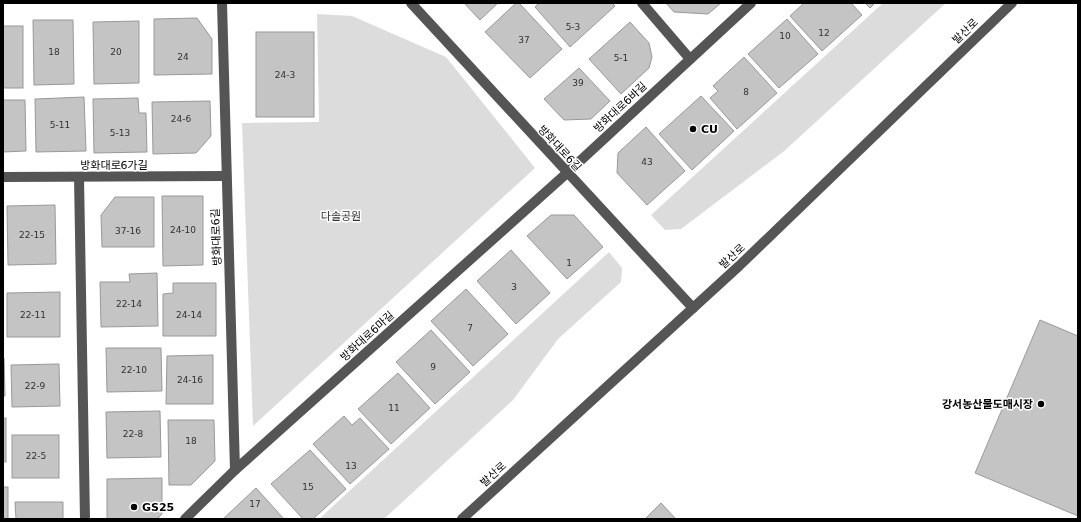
<svg xmlns="http://www.w3.org/2000/svg" width="1081" height="522" font-family="'DejaVu Sans','Noto Sans KR',sans-serif">
	<rect width="100%" height="100%" fill="#fff"/>
	<!-- green -->
	<g fill="#dcdcdc">
		<polygon points="883,3 946,3 783,152 681,229 665,230 651,215"/>
		<polygon points="317,14 352,16 446,57 535,168 253,426 242,123 319,122"/>
		<polygon points="609,252 622,268 621,282 558,339 513,400 384,519 319,519"/>
	</g>
	<!-- building -->
	<g fill="#c4c4c4" stroke="#999">
		<polygon points="464,3 498,3 480,20"/>
		<polygon points="516,3 519,3 562,49 530,78 485,32"/>
		<polygon points="539,3 612,3 615,6 570,47 535,7"/>
		<polygon points="666,3 721,3 708,14 674,12"/>
		<polygon points="804,3 851,3 862,15 822,51 790,16"/>
		<polygon points="865,3 875,3 870,8"/>
		<polygon points="197,18 212,39 212,74 154,75 154,19"/>
		<polygon points="787,19 818,54 779,88 748,54"/>
		<polygon points="33,20 73,20 74,84 34,85"/>
		<polygon points="139,21 139,83 94,84 93,22"/>
		<polygon points="630,22 649,43 652,57 649,68 621,94 589,59"/>
		<rect x="3" y="26" width="20" height="62"/>
		<rect x="256" y="32" width="58" height="85"/>
		<polygon points="744,57 777,93 737,129 710,98 718,91 713,86"/>
		<polygon points="579,68 610,101 591,119 564,120 544,99"/>
		<polygon points="701,96 734,131 692,170 659,134"/>
		<polygon points="84,97 86,151 36,152 35,99"/>
		<polygon points="138,98 139,113 146,113 147,152 94,153 93,99"/>
		<polygon points="3,100 25,100 26,151 3,152"/>
		<polygon points="210,101 211,136 196,153 153,154 152,102"/>
		<polygon points="646,127 685,171 647,205 617,173 618,153"/>
		<polygon points="162,196 203,196 203,265 163,266"/>
		<polygon points="115,197 154,197 154,247 102,247 101,215"/>
		<polygon points="55,205 56,264 8,265 7,206"/>
		<polygon points="551,215 574,215 603,247 567,279 527,236"/>
		<polygon points="511,250 550,293 516,324 477,281"/>
		<polygon points="157,273 158,326 101,327 100,282 130,282 129,274"/>
		<polygon points="173,283 216,283 216,336 163,336 163,294 173,293"/>
		<polygon points="466,289 508,334 473,366 431,321"/>
		<polygon points="60,292 60,337 7,337 7,293"/>
		<polygon points="1040,320 1078,336 1078,516 975,473"/>
		<polygon points="431,330 470,372 435,404 396,362"/>
		<polygon points="106,348 161,348 162,391 107,392"/>
		<polygon points="213,355 213,404 166,404 167,356"/>
		<polygon points="3,358 4,358 5,396 3,396"/>
		<polygon points="59,364 60,406 12,407 11,365"/>
		<polygon points="398,373 430,408 391,444 358,409"/>
		<polygon points="160,411 161,457 107,458 106,412"/>
		<polygon points="344,416 352,425 360,418 389,449 350,484 313,444"/>
		<rect x="3" y="418" width="3" height="44"/>
		<polygon points="168,420 214,420 215,461 191,485 169,485"/>
		<rect x="12" y="435" width="47" height="43"/>
		<polygon points="310,450 346,489 313,519 303,519 271,484"/>
		<polygon points="162,478 162,514 157,519 107,519 107,479"/>
		<rect x="3" y="487" width="5" height="32"/>
		<polygon points="256,488 284,519 223,519"/>
		<polygon points="15,502 63,502 63,519 16,519"/>
		<polygon points="661,503 676,519 645,519"/>
	</g>
	<g fill="none" stroke-linecap="round" stroke-linejoin="round">
		<!-- minor -->
		<g stroke="#555" stroke-width="10">
			<polyline points="222,3 235,470"/>
			<polyline points="411,3 693,308"/>
			<polyline points="642,3 690,59"/>
			<polyline points="3,177 226,176"/>
			<polyline points="79,177 85,519"/>
			<polyline points="185,519 235,470 567,173 751,3"/>
			<polyline points="462,519 739,266 1012,3"/>
		</g>
	</g>
	<!-- markers -->
	<g fill="#000" stroke="#fff" stroke-width="1.5">
		<circle cx="693" cy="129" r="4"/>
		<circle cx="1041" cy="404" r="4"/>
		<circle cx="134" cy="507" r="4"/>
	</g>
	<g text-anchor="middle" stroke-width="3" stroke-linejoin="round" paint-order="stroke">
		<!-- number labels -->
		<g font-size="9" fill="#313131">
			<text x="573" y="30">5-3</text>
			<text x="824" y="36">12</text>
			<text x="785" y="39">10</text>
			<text x="524" y="43">37</text>
			<text x="54" y="55">18</text>
			<text x="116" y="55">20</text>
			<text x="183" y="60">24</text>
			<text x="621" y="61">5-1</text>
			<text x="285" y="78">24-3</text>
			<text x="578" y="86">39</text>
			<text x="746" y="95">8</text>
			<text x="181" y="122">24-6</text>
			<text x="60" y="128">5-11</text>
			<text x="120" y="136">5-13</text>
			<text x="647" y="165">43</text>
			<text x="183" y="233">24-10</text>
			<text x="128" y="234">37-16</text>
			<text x="32" y="238">22-15</text>
			<text x="569" y="266">1</text>
			<text x="514" y="290">3</text>
			<text x="129" y="307">22-14</text>
			<text x="33" y="318">22-11</text>
			<text x="189" y="318">24-14</text>
			<text x="470" y="331">7</text>
			<text x="433" y="370">9</text>
			<text x="134" y="373">22-10</text>
			<text x="190" y="383">24-16</text>
			<text x="35" y="389">22-9</text>
			<text x="394" y="411">11</text>
			<text x="133" y="437">22-8</text>
			<text x="191" y="444">18</text>
			<text x="36" y="459">22-5</text>
			<text x="351" y="469">13</text>
			<text x="308" y="490">15</text>
			<text x="255" y="507">17</text>
		</g>
		<!-- street labels -->
		<g font-size="11" fill="#000" stroke="#fff">
			<text transform="translate(965 31) rotate(-44)" y="4">발산로</text>
			<text transform="translate(620 107) rotate(-43)" y="4">방화대로6바길</text>
			<text transform="translate(560 148) rotate(47)" y="4">방화대로6길</text>
			<text x="114" y="169">방화대로6가길</text>
			<text transform="translate(216 237) rotate(-92)" y="4">방화대로6길</text>
			<text transform="translate(732 256) rotate(-43)" y="4">발산로</text>
			<text transform="translate(367 336) rotate(-42)" y="4">방화대로6마길</text>
			<text transform="translate(493 474) rotate(-42)" y="4">발산로</text>
		</g>
		<!-- poi labels -->
		<g font-size="11" font-weight="bold" fill="#000" stroke="#fff" text-anchor="start">
			<text x="701" y="133">CU</text>
			<text x="1033" y="408" text-anchor="end">강서농산물도매시장</text>
			<text x="142" y="511">GS25</text>
		</g>
		<!-- park labels -->
		<g font-size="11" fill="#333" stroke="#fff">
			<text x="341" y="220">다솔공원</text>
		</g>
	</g>
	<!-- border -->
	<rect width="1081" height="522" fill="none" stroke="#000000" stroke-width="8"/>
</svg>
